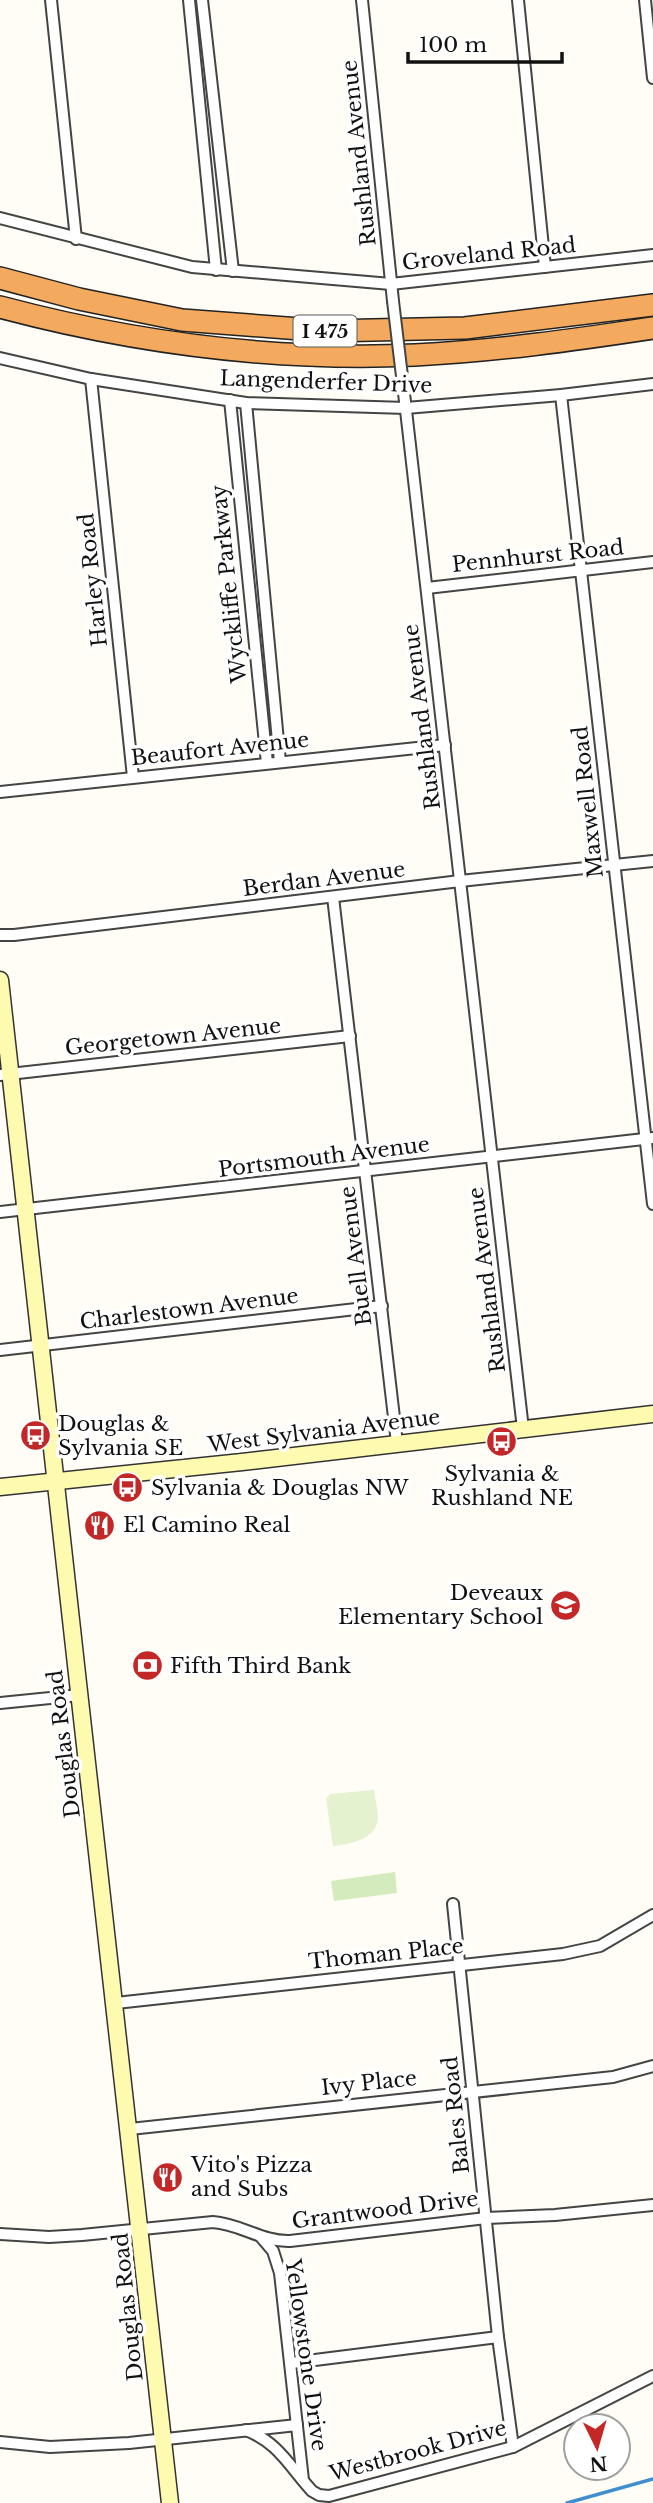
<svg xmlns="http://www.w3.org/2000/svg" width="653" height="2503" font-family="'Libre Baskerville',serif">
	<rect width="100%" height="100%" fill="#fffdf5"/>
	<!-- green -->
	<polygon fill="#d3ebbd" points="395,1872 397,1893 334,1901 331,1881"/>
	<!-- pitch -->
	<path fill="#e4f2cf" d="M374,1790C375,1799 378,1810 378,1818C376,1840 350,1844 333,1846L326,1799L330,1794Z"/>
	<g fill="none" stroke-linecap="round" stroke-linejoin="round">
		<!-- stream -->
		<polyline stroke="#408ece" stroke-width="3.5" points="567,2503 653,2479"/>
		<defs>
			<g id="street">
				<polyline points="51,0 76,239"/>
				<polyline points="189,0 216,270"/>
				<polyline points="202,0 233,271"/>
				<polyline points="362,0 393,301"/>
				<polyline points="518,0 545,267"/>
				<polyline points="645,0 653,78"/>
				<polyline points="0,218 192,267 391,284 653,255"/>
				<polyline points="0,358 91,379 246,403 406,408 561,395 653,384"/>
				<polyline points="91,379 133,777"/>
				<polyline points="404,393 523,1429"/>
				<polyline points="561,395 653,1204"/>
				<polyline points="230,400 267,763"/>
				<polyline points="246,403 280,762"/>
				<polyline points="427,588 653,562"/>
				<polyline points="0,792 445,745"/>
				<polyline points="333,897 397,1443"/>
				<polyline points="0,935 14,935 460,881 653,861"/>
				<polyline points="0,1075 350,1036"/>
				<polyline points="0,1212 653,1138"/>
				<polyline points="0,1350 382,1306"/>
				<polyline points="0,1703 80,1695"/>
				<polyline points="453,1904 498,2337 513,2447"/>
				<polyline points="116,2003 563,1954 600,1946 653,1915"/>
				<polyline points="130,2129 613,2077 653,2066"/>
				<path d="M0,2234L49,2237L82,2235L213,2222C241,2224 262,2242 290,2241L486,2218L555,2215L653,2205"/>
				<polyline points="261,2237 273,2251 280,2273 303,2480"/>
				<polyline points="291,2363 498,2337"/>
				<path d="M246,2430C279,2443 289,2466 312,2491L319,2495L329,2496L513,2447L653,2376"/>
				<polyline points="0,2442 50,2447 129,2443 297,2425"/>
			</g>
			<g id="secondary">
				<path d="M0,980C55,1488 114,1995 170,2503"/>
				<polyline points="0,1487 242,1462 653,1414"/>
			</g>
			<g id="highway">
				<polyline points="0,278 79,299 182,320 327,331 465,328 653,305"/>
				<path d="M0,307C135,343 275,361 415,355C495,351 574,340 653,328"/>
			</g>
		</defs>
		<!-- street casing -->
		<use href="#street" stroke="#444" stroke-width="14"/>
		<!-- secondary casing -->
		<use href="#secondary" stroke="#333" stroke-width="19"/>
		<!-- highway casing -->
		<use href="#highway" stroke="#222" stroke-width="24"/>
		<!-- street -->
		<use href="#street" stroke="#fff" stroke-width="10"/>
		<!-- secondary -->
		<use href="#secondary" stroke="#fefab0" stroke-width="16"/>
		<!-- highway -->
		<use href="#highway" stroke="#f4aa5e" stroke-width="21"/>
		<defs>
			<polyline id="street-bridge" points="393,301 404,393"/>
		</defs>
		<!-- street-bridge casing -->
		<use href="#street-bridge" stroke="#444" stroke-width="14" stroke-linecap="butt"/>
		<!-- street-bridge -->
		<use href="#street-bridge" stroke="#fff" stroke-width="10"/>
	</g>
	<!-- icons -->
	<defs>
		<symbol id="bus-disc" viewBox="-11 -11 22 22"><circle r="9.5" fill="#c32727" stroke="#fff"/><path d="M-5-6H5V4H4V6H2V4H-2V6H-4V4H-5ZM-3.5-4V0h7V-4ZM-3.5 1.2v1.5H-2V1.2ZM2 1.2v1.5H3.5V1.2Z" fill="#fff"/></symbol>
		<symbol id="restaurant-disc" viewBox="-11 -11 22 22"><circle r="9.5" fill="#c32727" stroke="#fff"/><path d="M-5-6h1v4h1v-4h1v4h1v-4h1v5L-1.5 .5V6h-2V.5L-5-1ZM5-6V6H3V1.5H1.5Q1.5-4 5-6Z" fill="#fff"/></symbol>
		<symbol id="school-disc" viewBox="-11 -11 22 22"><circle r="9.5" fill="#c32727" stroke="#fff"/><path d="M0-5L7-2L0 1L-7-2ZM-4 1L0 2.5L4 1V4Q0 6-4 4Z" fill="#fff"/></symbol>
		<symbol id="bank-disc" viewBox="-11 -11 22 22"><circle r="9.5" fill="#c32727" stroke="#fff"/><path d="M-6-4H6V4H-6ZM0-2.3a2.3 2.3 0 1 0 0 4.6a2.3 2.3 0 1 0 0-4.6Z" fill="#fff"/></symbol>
	</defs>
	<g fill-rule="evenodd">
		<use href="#bus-disc" x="18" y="1418" width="35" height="35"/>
		<use href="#bus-disc" x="484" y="1424" width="35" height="35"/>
		<use href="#bus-disc" x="110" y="1470" width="35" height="35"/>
		<use href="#restaurant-disc" x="82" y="1508" width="35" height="35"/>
		<use href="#school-disc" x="548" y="1588" width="35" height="35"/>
		<use href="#bank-disc" x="130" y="1648" width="35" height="35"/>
		<use href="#restaurant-disc" x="150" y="2160" width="35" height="35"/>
	</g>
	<g text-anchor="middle" stroke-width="7" stroke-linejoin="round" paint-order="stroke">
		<!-- shield labels -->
		<rect fill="#fff" stroke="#585858" stroke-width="2" x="293.5" y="315.5" width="63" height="31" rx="5"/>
		<g font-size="19" font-weight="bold" fill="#111">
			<text x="325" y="338">I 475</text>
		</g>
		<!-- street labels -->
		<g font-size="21" fill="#111" stroke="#fff">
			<text transform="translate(359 153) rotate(-96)" y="7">Rushland Avenue</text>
			<text transform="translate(489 254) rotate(-6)" y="7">Groveland Road</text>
			<text transform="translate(326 382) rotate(2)" y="7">Langenderfer Drive</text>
			<text transform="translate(538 556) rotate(-6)" y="7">Pennhurst Road</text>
			<text transform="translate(93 580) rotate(-96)" y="7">Harley Road</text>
			<text transform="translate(229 584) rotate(-96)" y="7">Wyckliffe Parkway</text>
			<text transform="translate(422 717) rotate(-97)" y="7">Rushland Avenue</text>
			<text transform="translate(220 749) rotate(-6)" y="7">Beaufort Avenue</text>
			<text transform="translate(588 802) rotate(-96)" y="7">Maxwell Road</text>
			<text transform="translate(324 879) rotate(-7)" y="7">Berdan Avenue</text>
			<text transform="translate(173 1037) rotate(-6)" y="7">Georgetown Avenue</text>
			<text transform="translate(324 1157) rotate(-7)" y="7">Portsmouth Avenue</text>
			<text transform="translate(356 1256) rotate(-97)" y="7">Buell Avenue</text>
			<text transform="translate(487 1280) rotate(-97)" y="7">Rushland Avenue</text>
			<text transform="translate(189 1309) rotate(-7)" y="7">Charlestown Avenue</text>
			<text transform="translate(324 1431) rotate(-7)" y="7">West Sylvania Avenue</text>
			<text transform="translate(64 1744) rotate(-97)" y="7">Douglas Road</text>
			<text transform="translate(386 1954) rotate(-6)" y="7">Thoman Place</text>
			<text transform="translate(369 2083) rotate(-6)" y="7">Ivy Place</text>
			<text transform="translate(456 2115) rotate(-96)" y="7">Bales Road</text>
			<text transform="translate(385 2210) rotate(-7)" y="7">Grantwood Drive</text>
			<text transform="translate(128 2307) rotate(-96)" y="7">Douglas Road</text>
			<text transform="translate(306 2355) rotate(82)" y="7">Yellowstone Drive</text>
			<text transform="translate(418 2451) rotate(-15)" y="7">Westbrook Drive</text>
		</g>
		<!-- poi labels -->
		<g font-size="21" fill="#111" stroke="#fff" text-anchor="start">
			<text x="58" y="1431">Douglas &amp;<tspan x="58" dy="24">Sylvania SE</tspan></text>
			<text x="502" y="1481" text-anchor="middle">Sylvania &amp;<tspan x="502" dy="24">Rushland NE</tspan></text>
			<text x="151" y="1495">Sylvania &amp; Douglas NW</text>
			<text x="123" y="1532">El Camino Real</text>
			<text x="543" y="1600" text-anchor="end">Deveaux<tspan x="543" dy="24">Elementary School</tspan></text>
			<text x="170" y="1673">Fifth Third Bank</text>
			<text x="191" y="2172">Vito's Pizza<tspan x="191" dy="24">and Subs</tspan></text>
		</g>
	</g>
	<!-- north arrow -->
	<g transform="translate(597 2447) rotate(175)"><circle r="33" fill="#ffffff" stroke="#a0a0a0" stroke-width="2"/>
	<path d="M0-5L12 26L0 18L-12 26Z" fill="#c32727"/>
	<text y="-10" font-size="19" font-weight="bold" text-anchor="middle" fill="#111111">N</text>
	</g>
	<!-- scale -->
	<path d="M408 52v10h154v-10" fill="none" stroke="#111111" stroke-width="3.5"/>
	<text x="419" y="52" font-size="21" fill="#111111" stroke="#ffffff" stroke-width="5" paint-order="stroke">100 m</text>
</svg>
